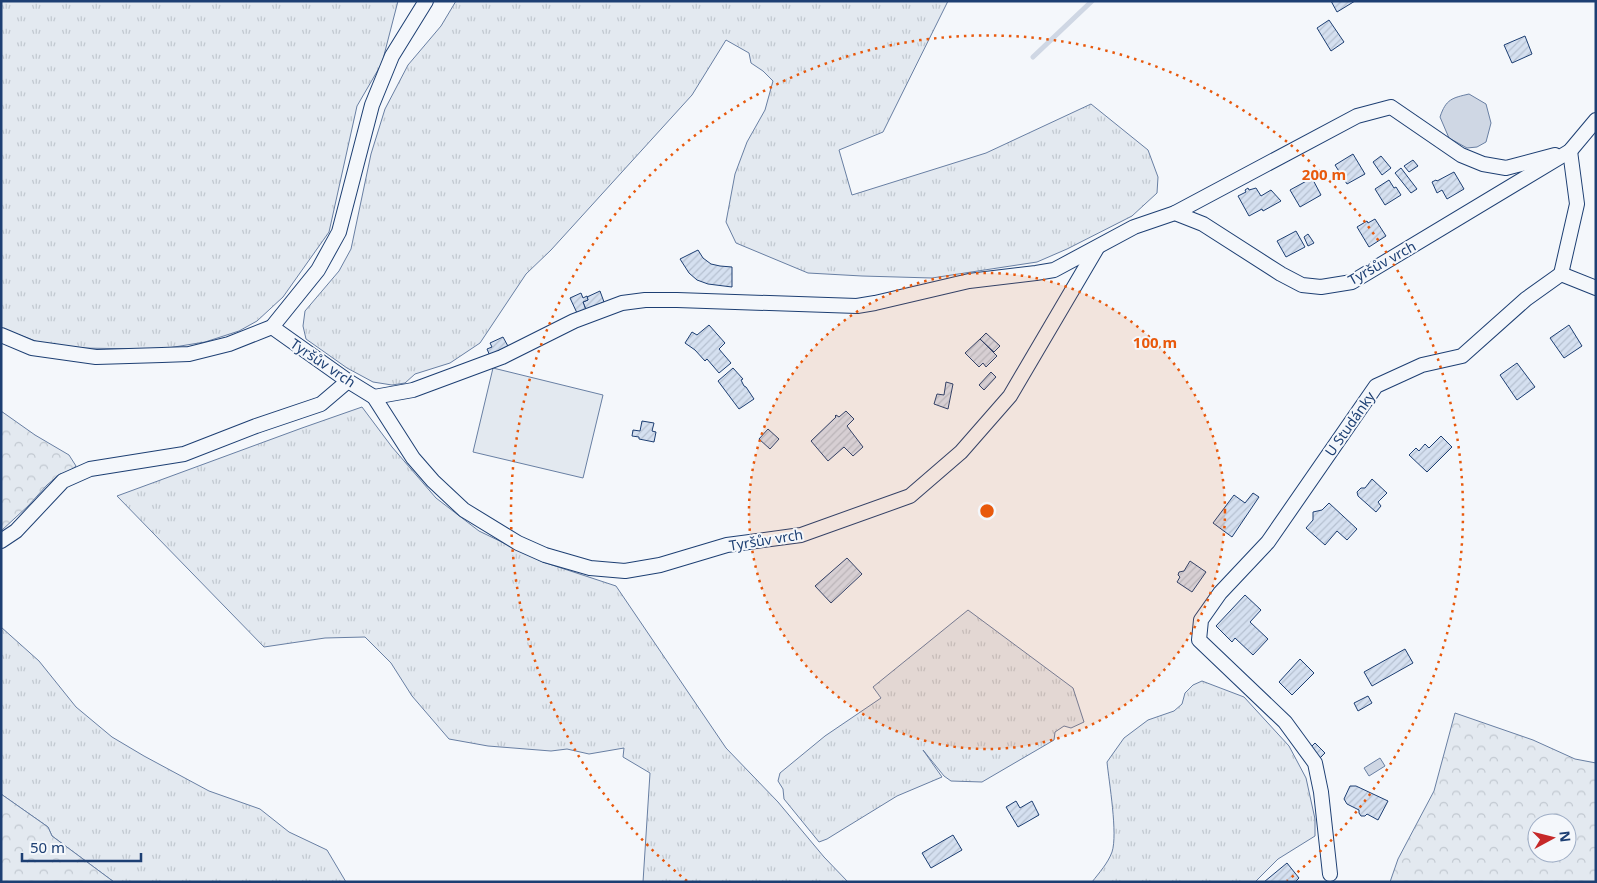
<svg xmlns="http://www.w3.org/2000/svg" width="1597" height="883" font-family="'Noto Sans',sans-serif">
	<defs>
		<pattern id="grass-tufts" width="24" height="20" patternUnits="userSpaceOnUse" patternTransform="scale(1.25)"><rect width="24" height="20" fill="#e3e9f0"/><path d="M3 7l-1-3M5 7V3M7 7l1-3M15 17l-1-3M17 17v-4M19 17l1-3" fill="none" stroke="#c2c9d1"/></pattern>
		<pattern id="forest-crowns" width="20" height="18" patternUnits="userSpaceOnUse" patternTransform="scale(1.25)"><rect width="20" height="18" fill="#e3e9f0"/><path d="M2 6a3 3 0 1 1 6 0M12 15a3 3 0 1 1 6 0" fill="none" stroke="#c2c9d1"/></pattern>
		<pattern id="building-hatch" width="6" height="6" patternUnits="userSpaceOnUse" patternTransform="scale(1.25)"><rect width="6" height="6" fill="#d5e0f0"/><path d="M-1 1l2-2M0 6l6-6M5 7l2-2" fill="none" stroke="#b6c1d1"/></pattern>
	</defs>
	<rect width="100%" height="100%" fill="#f4f7fb"/>
	<!-- grass -->
	<g fill="url(#grass-tufts)" stroke="#687fa3">
		<polygon points="1,1 398,1 382,63 357,106 329,232 283,297 257,321 239,331 205,342 168,348 141,349 80,348 46,345 1,328"/>
		<polygon points="456,1 948,1 883,132 839,150 852,195 986,153 1091,104 1148,150 1158,177 1157,193 1132,216 1067,249 1037,262 932,278 862,276 808,273 736,243 726,222 735,174 747,142 765,110 773,81 763,71 751,63 749,53 726,40 692,95 551,250 526,274 480,343 450,363 415,374 405,383 392,385 373,382 347,368 306,339 303,326 305,311 339,271 351,249 371,154 385,109 408,65 441,26"/>
		<polygon points="362,407 392,447 436,498 479,531 543,562 616,586 726,748 778,802 824,857 848,882 643,882 650,773 623,757 624,748 589,754 567,749 551,751 488,746 449,739 412,696 391,663 365,637 325,638 264,647 117,496 302,428"/>
		<polygon points="968,610 1073,688 1084,722 1071,728 1064,726 1055,732 1054,740 982,782 951,781 944,776 923,750 942,777 897,796 827,839 819,842 784,799 783,789 778,781 780,773 825,736 881,698 873,687"/>
		<polygon points="1,627 39,661 76,707 112,737 144,756 209,791 260,809 289,832 327,850 346,882 114,882 52,836 48,827 1,794"/>
		<path d="M1202,681L1244,697L1289,746L1306,778L1315,819V836L1278,859L1255,882H1092C1099,873 1108,863 1112,852C1118,834 1109,782 1107,762L1124,738L1148,720L1174,711L1182,704L1185,693L1193,685Z"/>
	</g>
	<!-- forest -->
	<g fill="url(#forest-crowns)" stroke="#687fa3" fill-rule="evenodd">
		<polygon points="1,411 35,435 69,455 76,466 69,472 60,474 47,485 28,506 1,531"/>
		<path d="M1455,713L1533,740L1575,759L1596,763V882H1390L1398,859L1434,791ZM1537,823H1567V853H1537Z"/>
		<polygon points="1,794 48,827 52,836 114,882 1,882"/>
	</g>
	<!-- garden -->
	<polygon fill="#e3e9f0" stroke="#687fa3" points="493,368 603,395 583,478 473,452"/>
	<!-- water -->
	<g fill="#cfd7e4" stroke="#687fa3">
		<path d="M1469,94L1486,104L1491,123L1486,142L1477,147L1467,148L1449,138L1440,117C1446,99 1452,98 1469,94Z"/>
		<polygon points="1380,758 1385,766 1369,776 1364,768"/>
	</g>
	<g fill="none" stroke-linecap="round" stroke-linejoin="round">
		<!-- stream -->
		<polyline stroke="#cfd7e4" stroke-width="5" points="1033,57 1092,1"/>
	</g>
	<!-- building -->
	<g fill="url(#building-hatch)" stroke="#1d3f73">
		<polygon points="1331,1 1355,1 1337,12"/>
		<polygon points="1329,20 1344,42 1331,51 1317,28"/>
		<polygon points="1525,36 1532,54 1512,63 1504,45"/>
		<polygon points="1353,154 1365,174 1347,184 1335,165"/>
		<polygon points="1381,156 1391,168 1382,175 1373,162"/>
		<polygon points="1413,160 1418,166 1409,172 1404,166"/>
		<polygon points="1401,168 1417,189 1411,193 1395,173"/>
		<polygon points="1454,172 1464,189 1447,199 1442,190 1437,193 1432,182 1436,180 1437,181"/>
		<polygon points="1312,178 1321,195 1300,207 1290,190"/>
		<polygon points="1389,180 1394,188 1396,187 1401,195 1385,205 1375,189"/>
		<polygon points="1248,188 1249,190 1256,188 1261,196 1271,190 1281,201 1263,211 1262,209 1249,216 1238,196 1246,192 1245,190"/>
		<polygon points="1375,219 1386,236 1369,247 1357,227 1367,221 1368,223"/>
		<polygon points="1296,231 1305,247 1286,257 1277,241"/>
		<polygon points="1308,234 1314,243 1308,246 1304,237"/>
		<polygon points="698,250 703,258 711,264 720,266 732,267 732,287 708,284 697,280 689,273 680,259"/>
		<polygon points="600,291 604,302 586,310 583,302 588,300 587,297"/>
		<polygon points="581,293 583,298 587,296 588,300 583,302 586,310 577,313 570,298"/>
		<polygon points="709,325 725,343 719,349 731,363 719,373 707,359 705,361 695,350 685,343 692,332 697,335"/>
		<polygon points="1569,325 1582,346 1564,358 1550,338"/>
		<polygon points="986,333 1000,346 994,352 980,339"/>
		<polygon points="503,337 509,348 490,356 487,349 492,347 490,343"/>
		<polygon points="980,339 997,356 986,367 983,363 979,367 965,353"/>
		<polygon points="1517,363 1535,387 1517,400 1500,375"/>
		<polygon points="733,368 743,379 741,380 744,386 746,387 754,399 739,409 718,381"/>
		<polygon points="991,372 996,377 984,390 979,385"/>
		<polygon points="946,382 953,384 948,409 934,404 937,394 944,395"/>
		<polygon points="846,411 854,419 847,426 863,447 853,456 844,447 828,461 811,441 836,417 835,416 836,415 839,417"/>
		<polygon points="642,421 654,423 652,431 656,432 654,442 639,439 639,437 632,436 633,430 640,431"/>
		<polygon points="768,429 779,439 770,449 759,439"/>
		<polygon points="1441,436 1452,447 1427,472 1409,455 1416,448 1419,451 1425,444 1429,448"/>
		<polygon points="1372,479 1387,493 1378,502 1381,506 1376,512 1358,496 1357,492 1361,488 1365,488"/>
		<polygon points="1253,493 1259,497 1232,537 1213,523 1234,495 1245,503"/>
		<polygon points="1329,503 1357,529 1347,540 1337,531 1325,545 1306,528 1313,520 1313,512 1322,510"/>
		<polygon points="847,558 862,574 831,603 815,586"/>
		<polygon points="1190,561 1206,572 1192,592 1177,582 1180,577 1178,575 1179,572 1184,571"/>
		<polygon points="1245,595 1261,610 1250,622 1268,639 1253,655 1235,638 1232,642 1216,626"/>
		<polygon points="1405,649 1413,663 1372,686 1364,672"/>
		<polygon points="1300,659 1314,673 1292,695 1279,682"/>
		<polygon points="1368,696 1372,703 1358,711 1354,703"/>
		<polygon points="1315,743 1325,753 1320,758 1309,749"/>
		<polygon points="1350,786 1356,786 1388,801 1378,820 1367,814 1365,816 1361,816 1359,813 1359,810 1347,804 1344,799"/>
		<polygon points="1016,801 1020,808 1032,801 1039,815 1018,827 1006,807"/>
		<polygon points="953,835 962,850 931,868 922,853"/>
		<polygon points="1287,863 1299,878 1295,882 1264,882"/>
	</g>
	<g fill="none" stroke-linecap="round" stroke-linejoin="round">
		<defs>
			<g id="minor">
				<polyline points="1175,213 1357,116 1391,107 1461,155 1483,164 1506,168 1555,155"/>
				<polyline points="1561,274 1577,204 1570,151"/>
				<polyline points="1561,274 1596,288"/>
				<polyline points="272,327 348,381 374,397 413,458 433,481 464,510 518,543 545,555 590,568 625,571 660,565 727,545 801,535 910,496 961,452 1010,396 1097,248"/>
				<polyline points="1,335 32,348 96,357 162,355 189,354 229,344 272,327 318,270 339,232 372,105 392,56 426,1"/>
				<polyline points="374,397 413,390 502,357 574,321 622,303 645,300 677,300 857,306 875,303 969,281 1036,273 1054,270 1134,227 1175,213 1203,224 1281,274 1302,285 1321,287 1352,282 1570,151 1596,120"/>
				<polyline points="1,541 16,531 63,481 90,469 184,454 256,426 321,404 348,381"/>
				<polyline points="1330,874 1321,792 1315,763 1285,722 1199,640 1201,620 1220,593 1268,542 1376,386 1422,365 1462,356 1526,299 1561,274"/>
			</g>
		</defs>
		<!-- minor casing -->
		<use href="#minor" stroke="#1d3f73" stroke-width="16"/>
		<!-- minor -->
		<use href="#minor" stroke="#f4f7fb" stroke-width="14"/>
	</g>
	<!-- distance rings -->
	<circle cx="987" cy="511" r="238" fill="#e8590c" fill-opacity=".12"/>
	<g fill="none" stroke="#e8590c" stroke-width="2.5" stroke-dasharray="2.5 5">
		<circle cx="987" cy="511" r="238"/>
		<path d="M687 881A476 476 0 1 1 1287 881"/>
	</g>
	<g text-anchor="middle" stroke-width="4" stroke-linejoin="round" paint-order="stroke">
		<!-- street labels -->
		<g font-size="14" fill="#1d3f73" stroke="#f4f7fb">
			<text transform="translate(1382 263) rotate(-29)" y="5">Tyršův vrch</text>
			<text transform="translate(323 363) rotate(34)" y="5">Tyršův vrch</text>
			<text transform="translate(1350 424) rotate(-55)" y="5">U Studánky</text>
			<text transform="translate(766 540) rotate(-9)" y="5">Tyršův vrch</text>
		</g>
	</g>
	<circle cx="987" cy="511" r="8" fill="#e8590c" stroke="#f4f7fb" stroke-width="2.5"/>
	<g font-size="15" text-anchor="middle" font-weight="bold" fill="#e8590c" stroke="#f4f7fb" stroke-width="4" stroke-linejoin="round" paint-order="stroke">
		<text x="1324" y="180">200 m</text>
		<text x="1155" y="348">100 m</text>
	</g>
	<!-- border -->
	<rect width="1597" height="883" fill="none" stroke="#1d3f73" stroke-width="5"/>
	<!-- north arrow -->
	<g transform="translate(1552 838) rotate(83)"><circle r="24" fill="#f4f7fb" stroke="#9eadc5"/>
	<path d="M0-4L9 19L0 12L-9 19Z" fill="#c62828"/>
	<text y="-8" font-size="14" font-weight="bold" text-anchor="middle" fill="#1d3f73">N</text>
	</g>
	<!-- scale -->
	<path d="M22 853v8h119v-8" fill="none" stroke="#1d3f73" stroke-width="2.5"/>
	<text x="30" y="853" font-size="15" fill="#1d3f73" stroke="#f4f7fb" stroke-width="4" paint-order="stroke">50 m</text>
</svg>
